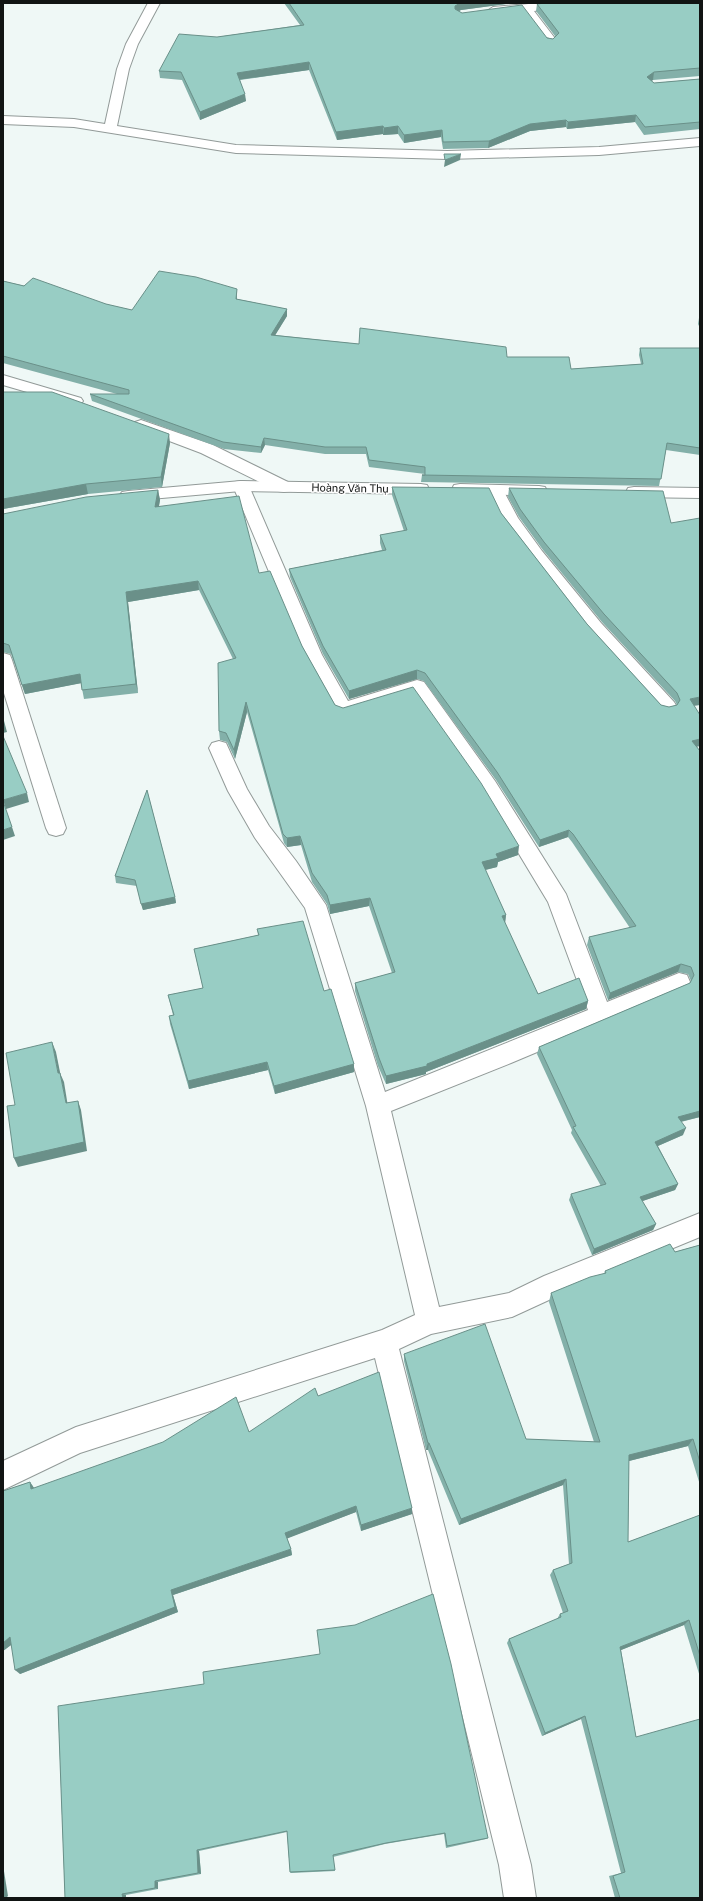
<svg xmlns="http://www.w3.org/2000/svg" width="703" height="1901" font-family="'Public Sans',sans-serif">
	<rect width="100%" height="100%" fill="#eff8f6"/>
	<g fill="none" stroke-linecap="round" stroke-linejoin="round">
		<defs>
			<g id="street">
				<polygon points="148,3 160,3 138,44 129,69 117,126 236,145 447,151 599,147 700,138 700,146 599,155 447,159 236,153 74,127 3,124 3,116 74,119 105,124 117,69 126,44"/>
				<polygon points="540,3 582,3 576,6 534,11 557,41 555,44 547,44 523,12 493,15 487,11 493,7"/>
				<polygon points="3,375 81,398 83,401 81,404 75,406 3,385"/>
				<polygon points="141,420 213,445 290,483 292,487 290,491 284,492 278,491 201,453 135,428 133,425 135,422"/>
				<polygon points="241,481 247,482 249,486 322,655 348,701 417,680 424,682 495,781 566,894 607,1002 679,973 687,975 690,982 687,989 511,1063 391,1111 439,1307 509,1293 544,1276 700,1213 700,1237 562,1294 512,1317 431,1334 399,1349 531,1865 536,1898 504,1898 499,1865 375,1358 80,1453 3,1490 3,1461 76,1427 382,1330 415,1315 366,1106 305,908 255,838 228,791 209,748 212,743 219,741 226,743 247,789 269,826 296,861 326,905 385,1092 588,1010 548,902 481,791 413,695 343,716 336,714 304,655 233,486 235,482"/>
				<polygon points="495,485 501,486 518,518 542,551 601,623 674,702 677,707 674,712 667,714 660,712 587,631 530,559 501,520 487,490 489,486"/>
				<polygon points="3,653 10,655 12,660 66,828 63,834 56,836 49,834 46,828 3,690"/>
			</g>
			<g id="secondary">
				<polygon points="241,481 421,484 427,485 429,489 427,493 421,494 241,491 128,501 122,500 119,496 122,492 128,491"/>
				<polygon points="460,484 539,486 545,487 547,491 545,495 539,496 454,493 452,489 454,485"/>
				<polygon points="634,487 700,488 700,498 634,497 628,496 626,492 628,488"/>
			</g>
		</defs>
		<!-- street casing -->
		<use href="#street" stroke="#929a98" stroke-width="2"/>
		<!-- secondary casing -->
		<use href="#secondary" stroke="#929a98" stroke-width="2"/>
		<!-- street -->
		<use href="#street" fill="#fff" fill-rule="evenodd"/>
		<!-- secondary -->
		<use href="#secondary" fill="#fff" fill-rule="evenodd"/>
	</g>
	<!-- wall -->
	<g fill="#83b0a9">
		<polygon points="284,3 506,3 506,4 461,10 458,11 462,13 553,39 555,36 536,11 537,4 700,3 700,76 653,80 651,81 654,83 700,79 700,129 644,135 635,122 567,129 566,127 530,131 488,148 443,149 441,137 404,143 398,134 383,135 383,134 337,140 309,70 240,80 246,101 200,120 182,80 160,78 159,71 217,37 300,25"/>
		<polygon points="3,281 132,310 237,289 237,299 287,309 287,316 275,335 359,344 507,357 571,369 641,364 639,355 640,348 700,348 700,455 666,450 659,486 421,482 422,475 425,475 425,474 369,467 366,454 325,454 265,445 261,453 224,449 92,401 90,394 117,394 3,363"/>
		<polygon points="699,318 700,318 700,328 698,324"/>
		<polygon points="3,392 170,443 162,487 88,494 3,509"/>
		<polygon points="392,487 501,513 587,624 661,705 669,707 677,705 675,701 602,622 543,550 519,517 508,497 509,488 694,706 697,747 700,751 700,1117 681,1122 683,1135 658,1146 678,1184 675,1190 642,1201 656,1224 653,1230 592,1255 569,1200 571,1194 601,1186 571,1133 572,1130 537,1054 539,1047 690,983 691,981 688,974 678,972 608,1000 587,945 589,937 630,928 572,842 568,837 539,847 496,780 424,681 417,679 349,699 323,654 290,577 289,569 382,550 380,543 380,535 404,531 392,495"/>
		<polygon points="158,490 160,500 159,506 259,573 302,646 335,705 518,855 498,862 497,867 485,870 506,915 505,923 538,994 588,1001 586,1009 426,1072 426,1074 386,1084 378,1066 355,991 355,983 392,973 369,906 330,914 327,904 312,882 301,845 287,847 284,843 247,712 235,759 227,742 220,740 219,731 233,659 199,590 128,602 138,693 84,699 81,683 25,694 11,654 3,652 3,514"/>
		<polygon points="147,790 175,897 176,903 143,910 137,886 116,883 115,876"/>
		<polygon points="257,929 324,991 354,1072 275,1094 268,1070 189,1089 170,1024 169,1016 173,1015 168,995 203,988 194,949 258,935"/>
		<polygon points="700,1245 700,1485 688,1446 629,1461 628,1542 700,1515 700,1677 684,1625 621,1650 636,1737 700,1898 615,1898 609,1876 621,1873 581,1719 542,1736 507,1643 509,1639 557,1619 560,1614 563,1613 550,1575 553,1570 569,1564 563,1485 459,1525 428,1450 426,1450 404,1361 404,1354 526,1439 594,1442 549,1302 551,1293 604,1274 605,1271"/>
		<polygon points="318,1396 412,1514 361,1531 356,1512 287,1538 291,1549 292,1555 173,1595 178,1612 20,1674 11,1645 3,1651 3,1491 30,1482 34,1488 249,1432"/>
		<polygon points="58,1706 488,1838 486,1839 446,1848 444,1834 385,1844 333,1857 335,1871 291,1873 290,1872 287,1832 199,1851 201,1874 158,1882 158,1889 126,1895 65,1898"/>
	</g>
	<!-- shaded-wall -->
	<g fill="#6a9089">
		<polygon points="460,3 506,3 506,4 461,10 454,14 455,6"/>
		<polygon points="309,62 309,70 237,80 237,73"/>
		<polygon points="654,72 653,80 646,85 647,77"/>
		<polygon points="245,94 246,101 200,120 200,112"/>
		<polygon points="636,115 635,122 567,129 568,122"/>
		<polygon points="566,120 566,127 530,131 488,148 489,141 530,124"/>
		<polygon points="383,126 383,134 337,140 336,132"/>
		<polygon points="398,126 398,134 383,135 384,128"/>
		<polygon points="442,130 441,137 404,143 404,135"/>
		<polygon points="461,154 460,160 444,167 445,160"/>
		<polygon points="237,289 237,296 236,306 236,299"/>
		<polygon points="287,309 287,316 271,342 271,335"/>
		<polygon points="169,434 170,443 162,487 161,477"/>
		<polygon points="264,438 265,445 261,453 261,447"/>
		<polygon points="86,484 88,494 3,509 3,499"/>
		<polygon points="158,490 160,500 157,516 155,507"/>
		<polygon points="198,581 199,590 128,602 138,693 136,684 126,592"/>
		<polygon points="417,670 417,679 349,699 349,691"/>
		<polygon points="80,674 82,683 25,694 22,685"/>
		<polygon points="700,697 700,705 687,707 690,699"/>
		<polygon points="246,702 247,712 235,759 234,750"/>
		<polygon points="3,717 7,732 3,733"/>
		<polygon points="700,739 700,746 689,749 692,741"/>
		<polygon points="27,793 29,802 6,809 3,800"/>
		<polygon points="12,827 15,836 3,840 3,830"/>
		<polygon points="569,830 568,837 539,847 540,840"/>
		<polygon points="300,836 301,845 287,847 287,838"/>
		<polygon points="519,846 518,855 498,862 497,867 481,871 482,862 496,854"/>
		<polygon points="175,897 176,903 143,910 141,904"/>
		<polygon points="370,898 369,906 330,914 330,905"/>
		<polygon points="506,915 505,923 502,916"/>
		<polygon points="681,964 678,972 608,1000 610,993"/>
		<polygon points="588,1001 586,1009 426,1072 426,1074 386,1084 386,1076 427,1064"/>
		<polygon points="52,1042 56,1052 62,1082 58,1073"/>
		<polygon points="267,1062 268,1070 189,1089 188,1081"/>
		<polygon points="354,1064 354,1072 275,1094 274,1086"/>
		<polygon points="60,1073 64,1082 69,1113 66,1103"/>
		<polygon points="78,1101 81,1110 87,1151 18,1167 14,1158"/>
		<polygon points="700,1111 700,1117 675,1123 678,1117"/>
		<polygon points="686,1128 683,1135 653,1148 655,1142"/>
		<polygon points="678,1184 675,1190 637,1203 640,1197"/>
		<polygon points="656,1224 653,1230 592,1255 594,1249"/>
		<polygon points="693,1439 688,1446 625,1462 629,1455"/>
		<polygon points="428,1443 429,1443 428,1450 426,1450"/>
		<polygon points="566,1479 563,1485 459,1525 461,1519"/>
		<polygon points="30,1482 34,1488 31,1489"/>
		<polygon points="356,1506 356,1512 286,1539 285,1533"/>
		<polygon points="412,1508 412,1514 361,1531 361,1525"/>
		<polygon points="291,1549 292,1555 173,1595 178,1612 20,1674 15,1670 171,1590"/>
		<polygon points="689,1620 684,1625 616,1652 620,1647"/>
		<polygon points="10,1637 15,1642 3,1651 3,1643"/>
		<polygon points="585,1716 581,1719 542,1736 545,1733"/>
		<polygon points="197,1850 199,1851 201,1874 198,1873"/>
		<polygon points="3,1865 8,1896 6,1898 3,1898"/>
		<polygon points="155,1881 158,1882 158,1889 155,1888"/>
		<polygon points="122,1894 126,1895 126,1898 123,1898"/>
	</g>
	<!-- building -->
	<g fill="#98cdc4" stroke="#6a9089">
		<polygon points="289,3 460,3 455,6 455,9 462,13 522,5 547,38 553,39 559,33 537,4 545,3 700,3 700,68 654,72 647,77 654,83 700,79 700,122 645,127 636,115 568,122 566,120 530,124 489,141 443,142 442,130 404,135 398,126 384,128 383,126 336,132 309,62 237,73 245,94 200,112 181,72 159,71 179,34 217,37 304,25"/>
		<polygon points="444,154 461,154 445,160"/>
		<polygon points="159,271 196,277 237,289 236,299 287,309 271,335 359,344 360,328 506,347 507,357 569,357 571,369 643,364 640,348 700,348 700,448 667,443 661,479 422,475 425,475 425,467 369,460 366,447 325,447 264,438 261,447 223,442 90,394 129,394 129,390 3,356 3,281 24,286 33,278 106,304 132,310"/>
		<polygon points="3,392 52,392 169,434 161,477 86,484 3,499"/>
		<polygon points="392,487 489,488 501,513 587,624 661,705 669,707 677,705 680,700 677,693 604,614 544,542 520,509 509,488 663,491 671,523 700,518 700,697 690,699 700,715 700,739 692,741 700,751 700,1111 678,1117 686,1128 655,1142 678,1184 640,1197 656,1224 594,1249 571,1194 606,1184 573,1127 576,1126 539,1047 690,983 694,975 691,967 681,964 610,993 589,937 636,926 573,834 569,830 540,840 497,772 425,673 417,670 349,691 323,646 289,569 386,550 380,535 407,530"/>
		<polygon points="158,490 155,507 239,496 259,573 270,571 302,646 335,705 343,708 413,687 481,783 519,846 496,854 498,858 482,862 506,915 502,916 538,994 579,978 588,1001 427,1064 427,1066 386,1076 379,1058 355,983 395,972 370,898 330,905 327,895 312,873 300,836 287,838 283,834 246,702 234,750 226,733 219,731 218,663 236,658 198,581 126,592 136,684 82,690 80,674 22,685 9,645 3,643 3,514 86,497"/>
		<polygon points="3,736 27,793 3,800"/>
		<polygon points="147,790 175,897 141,904 135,880 115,876"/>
		<polygon points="3,801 12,827 3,830"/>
		<polygon points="303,921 324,991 331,989 354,1064 274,1086 267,1062 188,1081 169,1016 174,1015 168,995 203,988 194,949 259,935 257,929"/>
		<polygon points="52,1042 58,1073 60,1073 66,1103 78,1101 84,1142 14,1158 7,1106 15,1105 6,1053"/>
		<polygon points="670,1244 675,1252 700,1245 700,1462 693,1439 629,1455 628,1542 700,1515 700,1656 689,1620 620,1647 636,1737 700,1719 700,1898 620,1898 613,1876 625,1872 585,1716 545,1733 509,1639 561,1617 560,1614 568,1611 553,1570 572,1563 566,1479 461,1519 429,1443 428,1443 404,1354 485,1324 526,1439 600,1442 551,1293 590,1277 606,1273 605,1271"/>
		<polygon points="379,1372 412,1508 361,1525 356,1506 285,1533 291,1549 171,1590 175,1607 15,1670 10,1637 3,1643 3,1491 30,1482 31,1489 163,1442 236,1397 249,1432 315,1388 318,1396"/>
		<polygon points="433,1594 451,1664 488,1838 447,1846 445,1833 386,1843 333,1855 335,1870 290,1872 287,1831 197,1850 198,1873 155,1881 155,1888 122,1894 123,1898 65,1898 58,1706 204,1684 203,1672 320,1654 317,1630 355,1625"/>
	</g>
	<g text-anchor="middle" stroke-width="3" stroke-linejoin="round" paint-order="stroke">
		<!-- far-street labels -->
		<g font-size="11" fill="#111413" stroke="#fff">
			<text transform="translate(350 488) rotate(1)" y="4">Hoàng Văn Thụ</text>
		</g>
	</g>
	<!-- border -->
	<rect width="703" height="1901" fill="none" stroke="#111413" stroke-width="8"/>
</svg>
